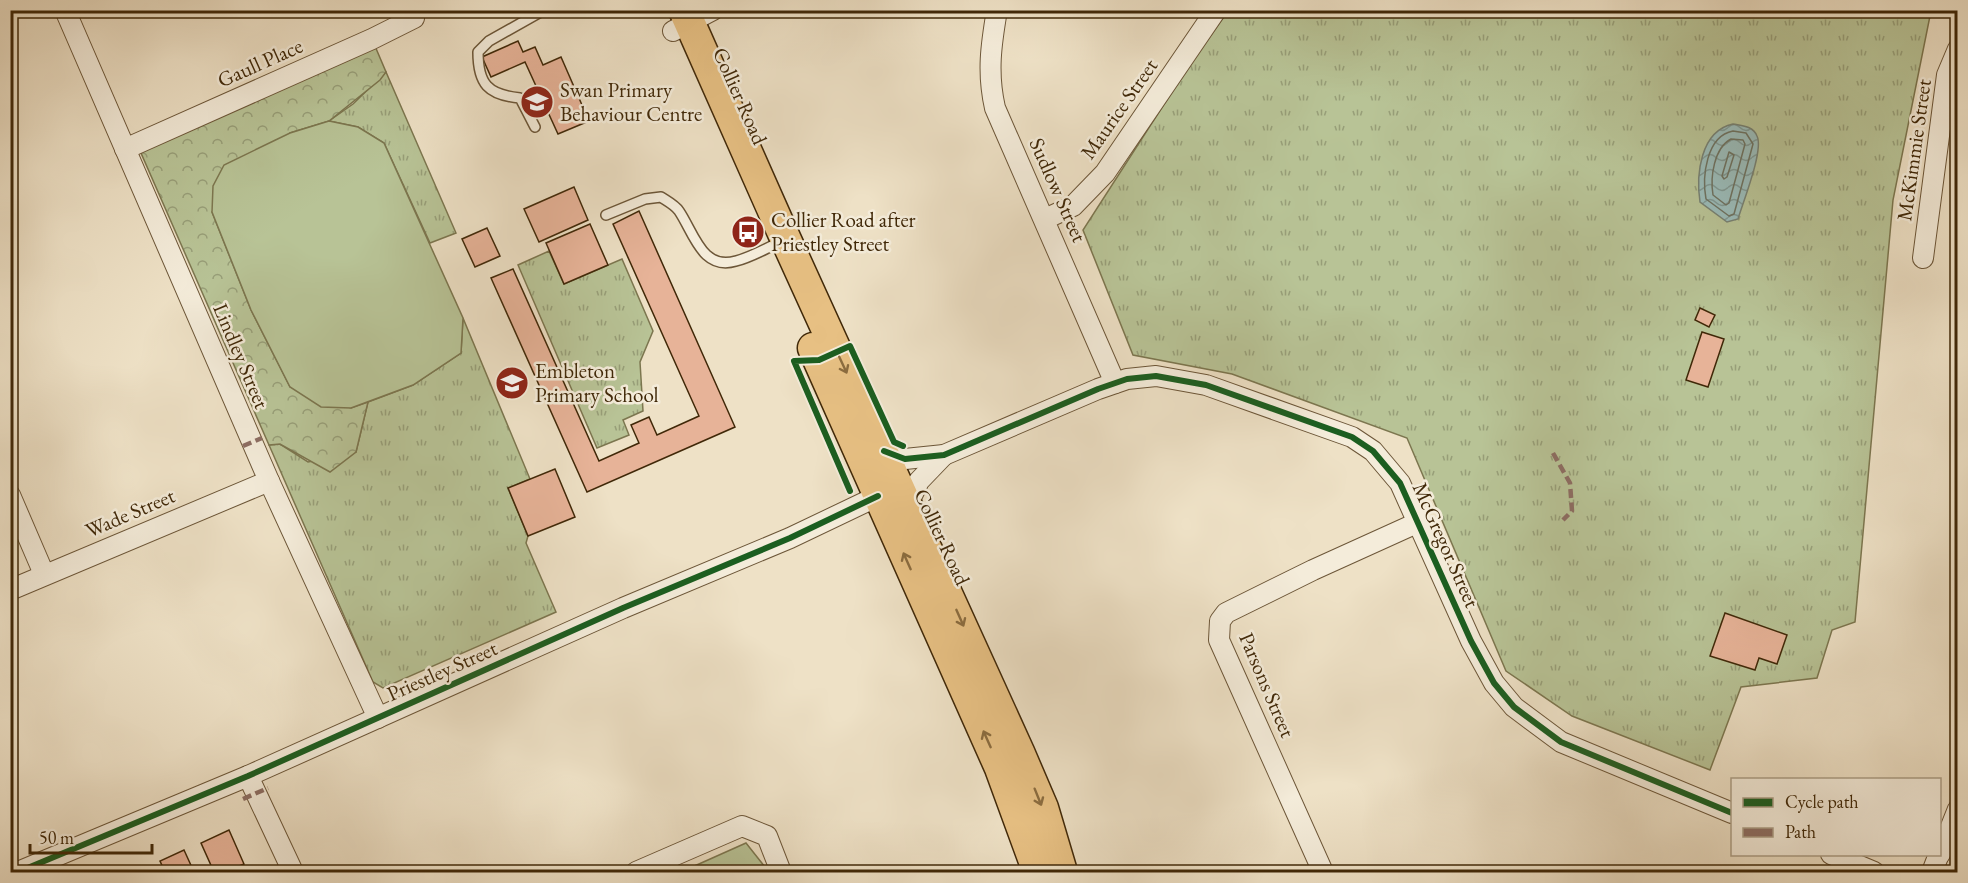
<svg xmlns="http://www.w3.org/2000/svg" width="1968" height="883" font-family="'EB Garamond',serif">
	<defs>
		<pattern id="grass-tufts" width="24" height="20" patternUnits="userSpaceOnUse" patternTransform="scale(1.5)"><rect width="24" height="20" fill="#b8c396"/><path d="M3 7l-1-3M5 7V3M7 7l1-3M15 17l-1-3M17 17v-4M19 17l1-3" fill="none" stroke="#979e78"/></pattern>
		<pattern id="forest-crowns" width="20" height="18" patternUnits="userSpaceOnUse" patternTransform="scale(1.5)"><rect width="20" height="18" fill="#b8c396"/><path d="M2 6a3 3 0 1 1 6 0M12 15a3 3 0 1 1 6 0" fill="none" stroke="#979e78"/></pattern>
		<pattern id="water-waves" width="16" height="10" patternUnits="userSpaceOnUse" patternTransform="scale(1.5)"><rect width="16" height="10" fill="#9abcba"/><path d="M0 5q4-4 8 0t8 0" fill="none" stroke="#7f9995"/></pattern>
	</defs>
	<rect width="100%" height="100%" fill="#eee1c6"/>
	<filter id="stains"><feTurbulence type="fractalNoise" baseFrequency=".00333" numOctaves="4"/><feColorMatrix values="0 0 0 0 .2 0 0 0 0 .09 0 0 0 0 .02 0 0 0 .5 -.17"/></filter>
	<radialGradient id="worn" r=".72"><stop offset=".6" stop-color="#630" stop-opacity="0"/><stop offset="1" stop-color="#630" stop-opacity=".3"/></radialGradient>
	<!-- grass -->
	<g fill="url(#grass-tufts)" stroke="#7c764f" stroke-width="1.5">
		<polygon points="1228,11 1931,11 1893,200 1855,622 1832,630 1817,678 1741,687 1710,770 1572,716 1506,671 1407,438 1232,374 1133,355 1083,230 1188,67"/>
		<polygon points="386,72 456,233 430,243 384,143 358,127 329,121 353,104"/>
		<polygon points="549,251 564,284 622,259 653,331 640,362 643,411 623,420 629,435 597,448 518,265"/>
		<polygon points="463,318 530,479 508,488 528,536 526,543 556,612 383,688 373,682 269,445 280,444 308,462 356,452 368,402 413,385 461,353"/>
	</g>
	<!-- forest -->
	<polygon fill="url(#forest-crowns)" stroke="#7c764f" stroke-width="1.5" points="372,39 386,72 380,80 329,121 290,133 212,212 251,310 290,387 351,408 368,402 356,452 330,472 280,444 269,445 141,153 142,141"/>
	<!-- park -->
	<g fill="#b8c396" stroke="#7c764f" stroke-width="1.5">
		<polygon points="329,121 358,127 384,143 463,318 461,353 413,385 351,408 321,407 290,387 251,310 212,212 213,186 224,165 290,133"/>
		<polygon points="746,843 769,872 681,872"/>
	</g>
	<!-- water -->
	<path fill="url(#water-waves)" stroke="#768173" stroke-width="1.5" d="M1733,124C1743,126 1753,126 1757,136C1764,150 1743,202 1738,219L1727,222L1700,202C1696,175 1700,131 1733,124Z"/>
	<g fill="none" stroke-linecap="round" stroke-linejoin="round">
		<!-- shore -->
		<g stroke="#6d7261" stroke-width="1.5">
			<path d="M1733,131L1746,133L1753,144L1734,214L1729,216L1706,199C1702,177 1706,136 1733,131Z"/>
			<path d="M1731,139L1743,140L1745,144L1729,203L1726,205L1713,195C1710,177 1714,148 1731,139Z"/>
			<polygon points="1729,152 1734,155 1727,177 1724,179 1722,176"/>
		</g>
	</g>
	<!-- building -->
	<g fill="#e7b398" stroke="#402808" stroke-width="1.5">
		<polygon points="518,41 523,52 535,47 543,65 561,57 589,121 558,134 525,62 491,77 482,57"/>
		<polygon points="574,187 588,220 539,242 524,209"/>
		<polygon points="639,211 735,427 587,492 491,278 513,269 599,461 639,443 631,425 649,417 657,435 699,416 613,224"/>
		<polygon points="590,224 608,265 564,284 546,243"/>
		<polygon points="487,228 500,256 475,267 462,239"/>
		<polygon points="1700,308 1715,315 1709,327 1695,320"/>
		<polygon points="1702,332 1724,339 1708,387 1686,380"/>
		<polygon points="555,469 575,517 528,536 508,488"/>
		<polygon points="1725,613 1787,635 1777,664 1759,658 1755,670 1710,656"/>
		<polygon points="229,830 244,864 225,872 214,872 201,843"/>
		<polygon points="184,850 194,872 165,872 160,861"/>
	</g>
	<g fill="none" stroke-linecap="round" stroke-linejoin="round">
		<defs>
			<g id="service">
				<path d="M535,127L520,98C488,95 478,84 478,52L489,41L544,10"/>
				<path d="M606,215L645,199L661,197C667,201 675,205 679,211C694,233 702,271 736,261C752,257 768,247 783,241"/>
			</g>
			<g id="minor">
				<polyline points="65,10 269,481 378,718"/>
				<path d="M997,10C991,45 987,73 995,108L1115,383"/>
				<polyline points="673,31 713,10"/>
				<polyline points="125,149 372,39 414,18"/>
				<polyline points="1045,219 1073,206 1105,173 1216,10"/>
				<polyline points="1923,258 1947,75 1958,49"/>
				<polyline points="884,451 905,459 944,455 1098,389 1127,379 1156,376 1206,385 1352,437 1373,451 1400,483 1471,641 1494,683 1514,707 1561,742 1732,813"/>
				<polyline points="10,495 44,574"/>
				<polyline points="908,504 919,481 944,455"/>
				<polyline points="10,590 269,481"/>
				<polyline points="248,776 293,872"/>
				<polyline points="1831,854 1874,872"/>
				<polyline points="1940,854 1958,809"/>
				<polyline points="18,872 248,776 623,608 790,538 878,496"/>
				<polyline points="636,872 742,826 767,836 781,872"/>
				<polyline points="1323,872 1219,640 1220,621 1226,613 1313,570 1419,522"/>
				<polyline points="1932,872 1939,854"/>
			</g>
			<g id="primary">
				<polyline points="684,10 786,240 1019,752 1043,808 1062,872"/>
				<polyline points="813,348 1000,768 1038,872"/>
			</g>
		</defs>
		<!-- service casing -->
		<use href="#service" stroke="#6c5638" stroke-width="12"/>
		<!-- minor casing -->
		<use href="#minor" stroke="#6c5638" stroke-width="22"/>
		<!-- primary casing -->
		<use href="#primary" stroke="#402808" stroke-width="33"/>
		<!-- service -->
		<use href="#service" stroke="#f4ecda" stroke-width="9"/>
		<!-- minor -->
		<use href="#minor" stroke="#f4ecda" stroke-width="20"/>
		<!-- primary -->
		<use href="#primary" stroke="#e7c083" stroke-width="30"/>
		<!-- quiet -->
		<g stroke="#8d6e63" stroke-width="4.5" stroke-dasharray="9 4.5" stroke-linecap="butt">
			<polyline points="243,446 262,438"/>
			<polyline points="1553,453 1570,483 1572,511 1563,520"/>
			<polyline points="243,799 268,788"/>
		</g>
		<defs>
			<g id="cycleway">
				<polyline points="884,451 905,459 944,455 1098,389 1127,379 1156,376 1206,385 1352,437 1373,451 1400,483 1471,641 1494,683 1514,707 1561,742 1732,813"/>
				<polyline points="850,491 794,361 819,360 850,346 894,442 903,446"/>
				<polyline points="18,872 248,776 623,608 790,538 878,496"/>
			</g>
		</defs>
		<!-- cycleway casing -->
		<use href="#cycleway" stroke="#f4ecda" stroke-width="10"/>
		<!-- cycleway -->
		<use href="#cycleway" stroke="#1b5e20" stroke-width="6"/>
	</g>
	<!-- one-way arrows -->
	<defs><path id="oneway-shaft" d="M-6 0H5M1.5-3L5.5 0L1.5 3" fill="none" stroke-width="1.6" stroke-linecap="round" stroke-linejoin="round" transform="scale(1.5)"/></defs>
	<g stroke="#8b6c3f">
		<use href="#oneway-shaft" transform="translate(843 365) rotate(65)"/>
		<use href="#oneway-shaft" transform="translate(907 561) rotate(-114)"/>
		<use href="#oneway-shaft" transform="translate(960 618) rotate(66)"/>
		<use href="#oneway-shaft" transform="translate(987 739) rotate(-114)"/>
		<use href="#oneway-shaft" transform="translate(1038 797) rotate(68)"/>
	</g>
	<!-- icons -->
	<defs>
		<symbol id="school-disc" viewBox="-11 -11 22 22"><circle r="9.5" fill="#8f2418" stroke="#f4ecda"/><path d="M0-5L7-2L0 1L-7-2ZM-4 1L0 2.5L4 1V4Q0 6-4 4Z" fill="#fff"/></symbol>
		<symbol id="bus-disc" viewBox="-11 -11 22 22"><circle r="9.5" fill="#8f2418" stroke="#f4ecda"/><path d="M-5-6H5V4H4V6H2V4H-2V6H-4V4H-5ZM-3.5-4V0h7V-4ZM-3.5 1.2v1.5H-2V1.2ZM2 1.2v1.5H3.5V1.2Z" fill="#fff"/></symbol>
	</defs>
	<g fill-rule="evenodd">
		<use href="#school-disc" x="518" y="83" width="38" height="38"/>
		<use href="#bus-disc" x="729" y="213" width="38" height="38"/>
		<use href="#school-disc" x="493" y="364" width="38" height="38"/>
	</g>
	<g text-anchor="middle" stroke-width="5" stroke-linejoin="round" paint-order="stroke">
		<!-- street labels -->
		<g font-size="21" fill="#402808" stroke="#f4ecda">
			<text transform="translate(260 63) rotate(-24)" y="7">Gaull Place</text>
			<text transform="translate(740 96) rotate(66)" y="7">Collier Road</text>
			<text transform="translate(1119 109) rotate(-55)" y="7">Maurice Street</text>
			<text transform="translate(1914 150) rotate(-82)" y="7">McKimmie Street</text>
			<text transform="translate(1058 190) rotate(66)" y="7">Sudlow Street</text>
			<text transform="translate(241 356) rotate(67)" y="7">Lindley Street</text>
			<text transform="translate(130 513) rotate(-23)" y="7">Wade Street</text>
			<text transform="translate(942 537) rotate(65)" y="7">Collier Road</text>
			<text transform="translate(1446 545) rotate(66)" y="7">McGregor Street</text>
			<text transform="translate(442 671) rotate(-24)" y="7">Priestley Street</text>
			<text transform="translate(1267 685) rotate(67)" y="7">Parsons Street</text>
		</g>
		<!-- poi labels -->
		<g font-size="21" fill="#402808" stroke="#f4ecda" text-anchor="start">
			<text x="560" y="97">Swan Primary<tspan x="560" dy="24">Behaviour Centre</tspan></text>
			<text x="771" y="227">Collier Road after<tspan x="771" dy="24">Priestley Street</tspan></text>
			<text x="535" y="378">Embleton<tspan x="535" dy="24">Primary School</tspan></text>
		</g>
	</g>
	<!-- margin -->
	<rect width="1968" height="883" fill="none" stroke="#eee1c6" stroke-width="36"/>
	<rect x="12" y="12" width="1944" height="859" fill="none" stroke="#402808" stroke-width="3"/>
	<rect x="18" y="18" width="1932" height="847" fill="none" stroke="#402808" stroke-width="1.5"/>
	<!-- legend -->
	<rect x="1731" y="778" width="210" height="78" fill="#f4ecda" stroke="#ac9e86" stroke-width="1.5"/>
	<rect x="1743" y="798" width="30" height="9" fill="#1b5e20" stroke="#ac9e86" stroke-width="1.5"/>
	<text x="1785" y="808" font-size="18" fill="#402808">Cycle path</text>
	<rect x="1743" y="828" width="30" height="9" fill="#8d6e63" stroke="#ac9e86" stroke-width="1.5"/>
	<text x="1785" y="838" font-size="18" fill="#402808">Path</text>
	<!-- scale -->
	<path d="M30 844v9h122v-9" fill="none" stroke="#402808" stroke-width="3"/>
	<text x="39" y="844" font-size="18" fill="#402808" stroke="#f4ecda" stroke-width="4.5" paint-order="stroke">50 m</text>
	<rect width="100%" height="100%" filter="url(#stains)"/>
	<rect width="100%" height="100%" fill="url(#worn)"/>
</svg>
